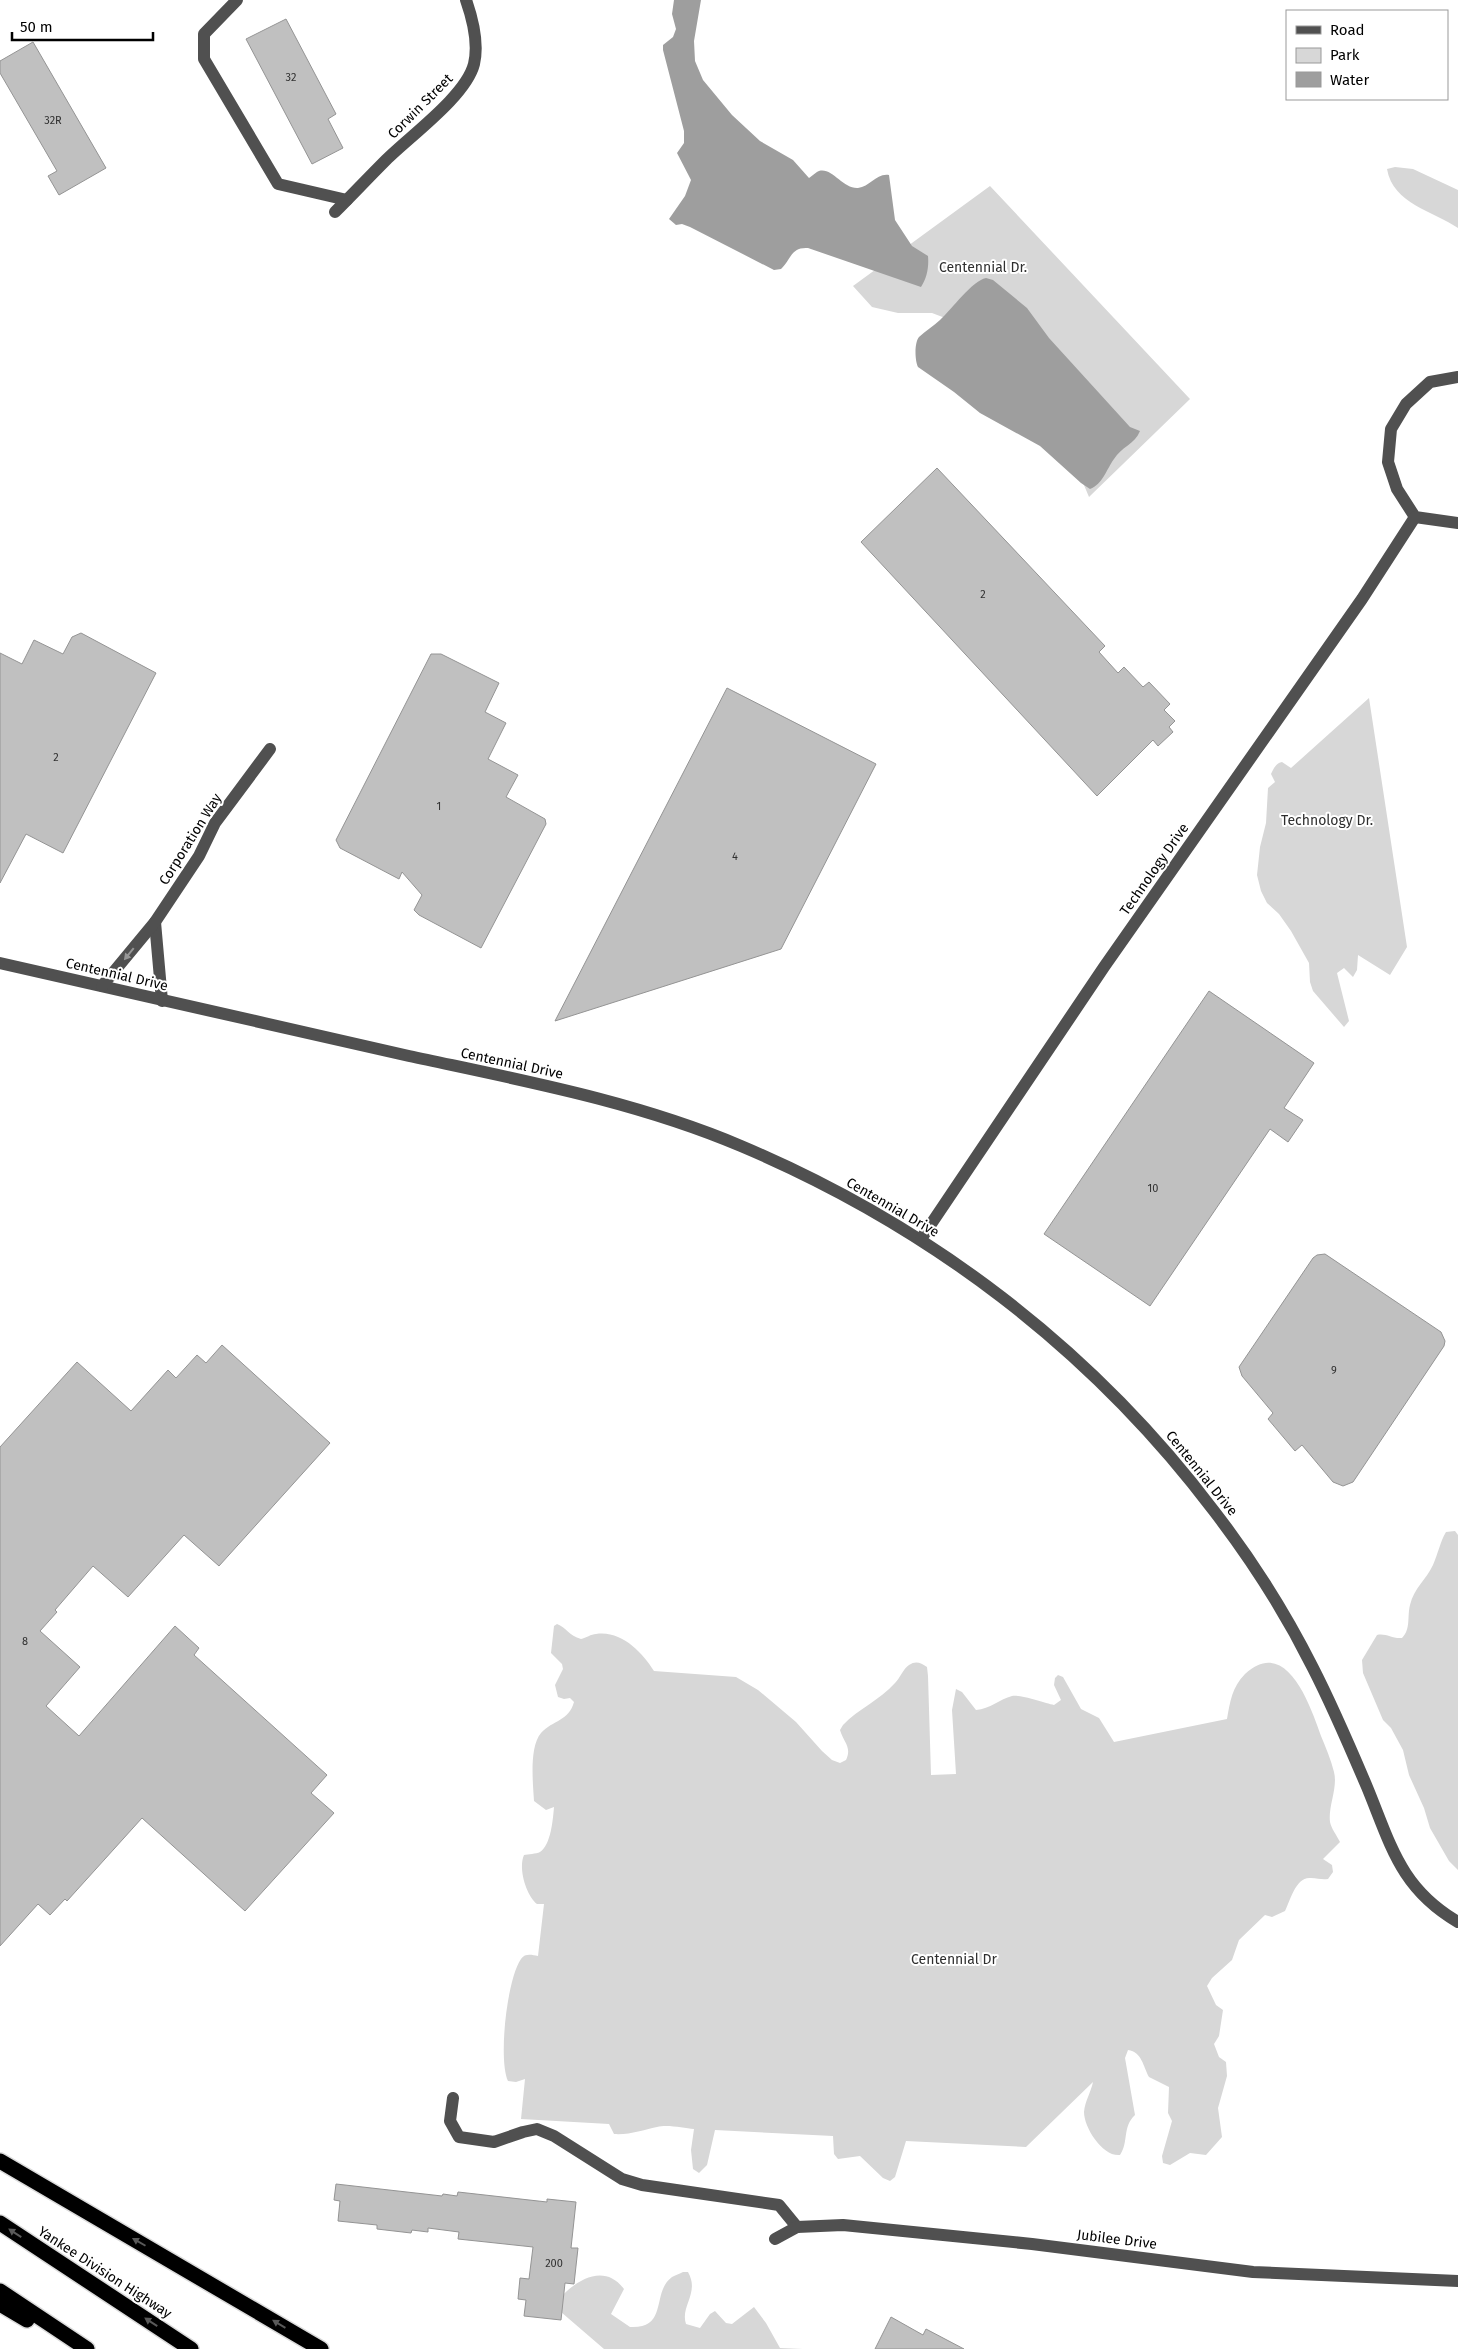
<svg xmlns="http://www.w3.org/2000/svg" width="1458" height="2349" font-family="'Fira Sans',sans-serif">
	<rect width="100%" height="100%" fill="#fff"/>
	<!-- green -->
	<g fill="#d7d7d7">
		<path d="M1395,167L1413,169L1458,190V228C1433,211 1393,204 1387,169Z"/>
		<polygon points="990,186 1190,399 1089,497 1073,459 961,324 932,313 898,313 872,307 853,286"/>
		<path d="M1369,698L1407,947L1390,975L1358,955L1357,970L1353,977L1344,968L1337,973L1349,1021L1344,1027L1313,991L1310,982L1309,963L1291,931L1279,914L1267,903L1261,891L1257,875L1260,847L1266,823L1268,788L1275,782L1271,774C1274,768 1276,763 1282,762L1291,768Z"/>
		<path d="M1455,1531L1458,1535V1870L1449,1861L1430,1828L1424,1808L1409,1775L1403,1750L1391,1728L1383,1720L1363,1673L1362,1660L1377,1635C1386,1633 1392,1639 1402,1638C1411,1629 1407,1617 1410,1605C1414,1588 1426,1580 1433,1565C1438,1554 1440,1542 1446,1532Z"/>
		<path d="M557,1624C566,1627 569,1636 581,1639C586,1638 591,1634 596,1634C621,1630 642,1652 654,1671L736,1677L758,1690L796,1722L822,1751L832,1760L840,1763L846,1760C852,1747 844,1743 840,1730L843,1725C858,1709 880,1700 895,1683C900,1678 903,1669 909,1665C916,1660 921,1663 927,1667L928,1676L931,1775L956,1774L952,1710L956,1689L962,1692L976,1710C990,1709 1000,1699 1012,1696C1020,1694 1045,1703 1054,1705L1061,1700L1054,1685L1055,1678L1058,1675L1063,1677L1081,1709L1099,1718L1114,1742L1227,1719C1230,1702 1232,1687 1245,1674C1287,1635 1311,1708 1321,1736C1326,1748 1331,1760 1334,1772C1338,1788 1328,1806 1330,1822C1331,1828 1337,1836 1340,1842L1323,1859L1332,1865L1333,1872L1328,1879C1321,1880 1318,1878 1311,1878C1296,1876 1290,1901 1285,1911L1272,1917L1265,1915L1239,1940L1232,1960L1212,1978L1207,1986L1216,2005L1223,2010L1219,2036L1214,2044L1219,2057L1226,2062L1227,2076L1218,2108L1222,2137L1206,2155L1190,2153L1170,2165L1163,2163L1162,2156L1172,2121L1168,2113L1169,2087L1149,2077C1143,2066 1142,2052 1128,2050L1125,2058L1135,2115C1122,2127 1129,2142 1120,2155C1103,2157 1084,2128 1084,2112C1085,2101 1091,2092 1093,2082L1026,2147L906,2141L895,2177L890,2181L883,2178L860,2156L838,2159L834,2154L833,2136L715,2130L707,2165L699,2173L693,2169L691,2150L694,2129C684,2128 667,2124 657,2127C643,2130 630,2135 614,2134L609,2124L521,2119L525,2079L516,2082L508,2081C498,2059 507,1979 521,1959C525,1953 532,1955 538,1956L544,1904H537C526,1895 518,1868 524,1855C528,1854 536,1854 540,1852C551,1845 553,1819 554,1807L546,1810L534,1801C533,1784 529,1747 541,1733C553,1720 569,1721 574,1702L570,1698L564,1699L558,1697L555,1685L563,1669L562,1664L551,1653L554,1626Z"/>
		<path d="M683,2272H688C700,2293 680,2306 686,2324L700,2328L710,2314L715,2311L726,2323L732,2324L754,2307L766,2323L780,2348L803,2349H604L561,2312L560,2298C577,2279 605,2263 624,2289L611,2314L630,2327C669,2329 651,2292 672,2277C675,2275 680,2274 683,2272Z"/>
	</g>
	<!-- water -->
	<g fill="#9e9e9e">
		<path d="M674,0H701L694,41L695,61L703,80L732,115L760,141L793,160L809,178C812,176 816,172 819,171C832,167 843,189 858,188C870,187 876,173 889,175L895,220L912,246L928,256C929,267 927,278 921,287L808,248C791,247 792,258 781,269L774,270L690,227L682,224L676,225L669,219L685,196L691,180L677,153L684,143V131L663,50V45L673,37L676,29L672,14Z"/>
		<path d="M986,278L993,280L1027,308L1049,338L1130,427L1140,431C1135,444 1121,447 1114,459C1106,470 1103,484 1090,489L1081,483L1040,446L980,413L954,392L918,367C915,361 914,343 919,337C925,331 934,326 940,320C952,309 972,281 986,278Z"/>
	</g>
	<!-- building -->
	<g fill="#c0c0c0" stroke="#949494">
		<polygon points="286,19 336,114 328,119 343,148 312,164 246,39"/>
		<polygon points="33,42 106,168 59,195 48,176 57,171 0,73 0,61"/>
		<polygon points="937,468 1105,646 1099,652 1118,673 1124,667 1143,687 1149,682 1170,704 1164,710 1175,721 1169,727 1173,732 1158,746 1153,740 1097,796 861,542"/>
		<polygon points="81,633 156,673 63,853 26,834 0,883 0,653 22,664 34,640 63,654 72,637"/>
		<polygon points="431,654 441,654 499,683 485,712 506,723 488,759 518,775 506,797 545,819 546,824 481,948 419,915 414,910 422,895 402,872 399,879 340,848 336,840"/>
		<polygon points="727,688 876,764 781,949 555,1021"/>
		<polygon points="1209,991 1314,1063 1284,1108 1303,1120 1288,1142 1270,1129 1150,1306 1044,1234"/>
		<polygon points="1325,1254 1441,1332 1445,1341 1444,1346 1353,1482 1343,1486 1333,1482 1302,1445 1295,1451 1268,1419 1273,1413 1242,1376 1239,1367 1313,1258 1317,1255"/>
		<polygon points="222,1345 330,1443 219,1566 184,1535 128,1597 93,1566 55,1610 57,1612 40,1631 80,1667 46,1706 79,1736 175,1626 199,1648 194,1655 327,1775 311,1793 334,1813 245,1911 142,1818 67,1901 65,1899 50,1915 38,1904 0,1946 0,1447 77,1362 131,1411 168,1370 176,1378 197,1355 206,1363"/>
		<polygon points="336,2184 442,2196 443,2194 457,2196 458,2192 547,2202 547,2199 576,2202 571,2248 578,2248 574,2284 565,2283 561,2320 524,2316 526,2300 518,2299 520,2278 529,2279 533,2247 458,2239 459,2232 428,2228 428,2232 412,2230 411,2233 377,2229 377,2225 338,2221 340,2201 334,2200"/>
		<polygon points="891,2317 923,2335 926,2329 964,2349 875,2349"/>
	</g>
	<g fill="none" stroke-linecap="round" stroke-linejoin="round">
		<defs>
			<g id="highway">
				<polyline points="0,2161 321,2349"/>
				<polyline points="0,2223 191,2349"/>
				<polyline points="0,2291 87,2349"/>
				<polyline points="0,2304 27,2320"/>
			</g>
		</defs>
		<!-- highway casing -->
		<use href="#highway" stroke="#dbdbdb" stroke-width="18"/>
		<!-- minor -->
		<g stroke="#505050" stroke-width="12">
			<polyline points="237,0 204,34 204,59 278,184 347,200"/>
			<path d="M335,212C352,195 369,177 386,160C410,136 466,96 474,64C479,43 473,20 466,0"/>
			<polyline points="1458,377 1430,382 1406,404 1391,429 1388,462 1397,489 1415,517 1458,523"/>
			<polyline points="155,922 162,1001"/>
			<path d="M0,963C136,994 272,1025 409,1056C520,1080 635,1101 741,1146C928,1225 1091,1348 1214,1511C1251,1559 1286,1614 1313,1668C1333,1707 1350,1747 1367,1787C1391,1845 1400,1888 1458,1922"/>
			<polyline points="102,986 155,922 199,856 215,823 270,749"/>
			<polyline points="921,1239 1104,967 1362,599 1415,517"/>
			<polyline points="453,2098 450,2121 459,2137 494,2142 523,2132 537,2129 554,2136 622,2179 642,2185 779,2205 797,2227"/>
			<polyline points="775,2239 797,2227 843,2225 1032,2244 1253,2272 1458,2281"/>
		</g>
		<!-- highway -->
		<use href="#highway" stroke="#000" stroke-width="15"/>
	</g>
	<!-- one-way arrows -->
	<defs><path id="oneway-solid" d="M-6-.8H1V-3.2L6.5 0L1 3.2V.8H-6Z" transform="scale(1.25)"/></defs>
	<use fill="#969696" href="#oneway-solid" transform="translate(129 954) rotate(129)"/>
	<g fill="#595959">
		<use href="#oneway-solid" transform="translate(15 2233) rotate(-147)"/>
		<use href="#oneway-solid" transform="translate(139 2242) rotate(-150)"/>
		<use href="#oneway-solid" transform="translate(151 2322) rotate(-147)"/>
		<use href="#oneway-solid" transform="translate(279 2324) rotate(-149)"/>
	</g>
	<g text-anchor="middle" stroke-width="4" stroke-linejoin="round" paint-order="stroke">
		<!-- number labels -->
		<g font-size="11" fill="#303030">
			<text x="291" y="81">32</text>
			<text x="53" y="124">32R</text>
			<text x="983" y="598">2</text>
			<text x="56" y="761">2</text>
			<text x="439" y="810">1</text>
			<text x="735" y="860">4</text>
			<text x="1153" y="1192">10</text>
			<text x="1334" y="1374">9</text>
			<text x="25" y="1645">8</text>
			<text x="554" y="2267">200</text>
		</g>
		<!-- street labels -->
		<g font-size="14" fill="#000" stroke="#fff">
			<text transform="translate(420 106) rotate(-45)" y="5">Corwin Street</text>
			<text transform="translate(190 839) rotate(-58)" y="5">Corporation Way</text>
			<text transform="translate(1154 869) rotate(-55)" y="5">Technology Drive</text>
			<text transform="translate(117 974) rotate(13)" y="5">Centennial Drive</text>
			<text transform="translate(512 1063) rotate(12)" y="5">Centennial Drive</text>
			<text transform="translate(893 1207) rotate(30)" y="5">Centennial Drive</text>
			<text transform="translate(1202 1473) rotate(51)" y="5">Centennial Drive</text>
			<text transform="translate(1117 2239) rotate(7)" y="5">Jubilee Drive</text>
			<text transform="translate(105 2272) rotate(33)" y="5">Yankee Division Highway</text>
		</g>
		<!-- park labels -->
		<g font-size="14" fill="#2e2e2e" stroke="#fff">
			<text x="983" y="272">Centennial Dr.</text>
			<text x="1327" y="825">Technology Dr.</text>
			<text x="954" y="1964">Centennial Dr</text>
		</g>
	</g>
	<!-- legend -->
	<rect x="1286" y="10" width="162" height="90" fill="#ffffff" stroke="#999999"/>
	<rect x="1296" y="26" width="25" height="8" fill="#505050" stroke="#999999"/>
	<text x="1330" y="35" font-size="15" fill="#000000">Road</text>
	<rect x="1296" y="48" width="25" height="15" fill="#d7d7d7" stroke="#999999"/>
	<text x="1330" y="60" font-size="15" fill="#000000">Park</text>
	<rect x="1296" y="72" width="25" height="15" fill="#9e9e9e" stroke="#999999"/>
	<text x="1330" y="85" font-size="15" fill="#000000">Water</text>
	<!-- scale -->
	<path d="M12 32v8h141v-8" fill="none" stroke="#000000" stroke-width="2.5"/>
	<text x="20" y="32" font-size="15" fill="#000000" stroke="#ffffff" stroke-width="4" paint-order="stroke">50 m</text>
</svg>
